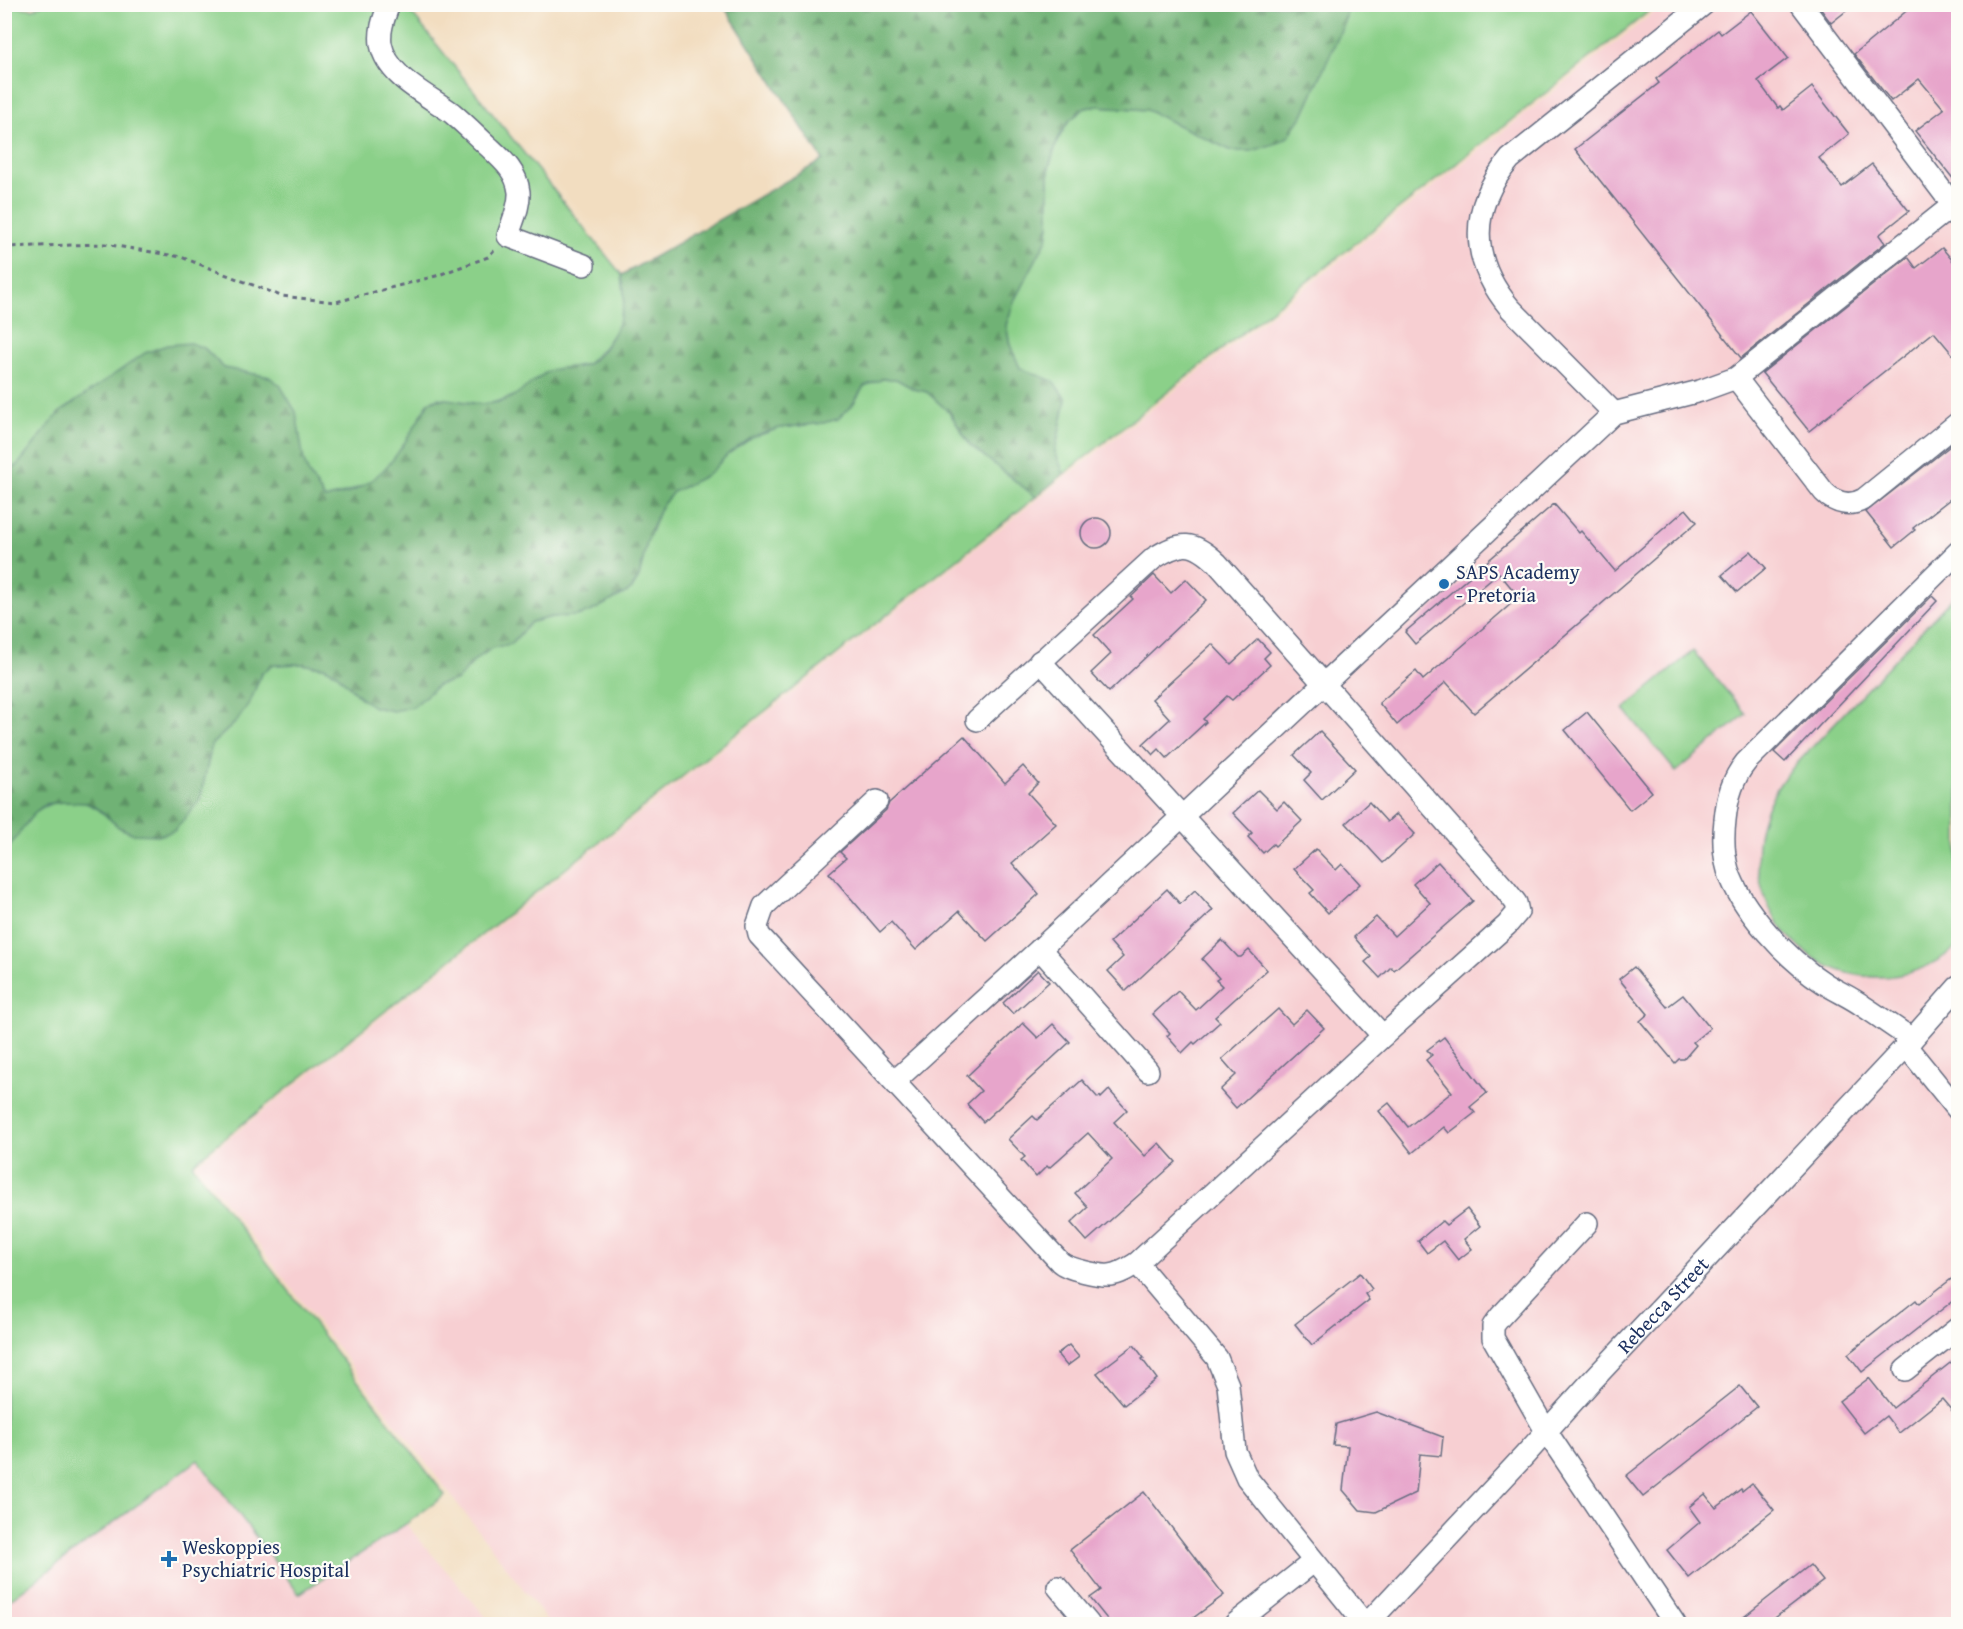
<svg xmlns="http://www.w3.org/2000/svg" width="1963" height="1629" font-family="'Gentium Book Plus',serif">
	<defs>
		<pattern id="forest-firs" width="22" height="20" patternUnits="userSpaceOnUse" patternTransform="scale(1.5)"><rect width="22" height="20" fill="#70b275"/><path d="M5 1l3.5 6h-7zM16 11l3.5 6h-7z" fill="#5b9163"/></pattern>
	</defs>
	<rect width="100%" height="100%" fill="#fdfcf7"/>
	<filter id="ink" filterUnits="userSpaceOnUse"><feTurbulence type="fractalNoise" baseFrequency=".0167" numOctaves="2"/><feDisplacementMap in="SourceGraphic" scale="12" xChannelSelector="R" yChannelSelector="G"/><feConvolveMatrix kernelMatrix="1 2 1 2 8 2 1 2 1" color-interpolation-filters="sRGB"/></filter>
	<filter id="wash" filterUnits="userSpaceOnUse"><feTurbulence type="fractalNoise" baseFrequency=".008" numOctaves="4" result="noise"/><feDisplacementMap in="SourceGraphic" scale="24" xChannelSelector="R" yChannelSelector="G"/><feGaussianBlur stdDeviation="1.35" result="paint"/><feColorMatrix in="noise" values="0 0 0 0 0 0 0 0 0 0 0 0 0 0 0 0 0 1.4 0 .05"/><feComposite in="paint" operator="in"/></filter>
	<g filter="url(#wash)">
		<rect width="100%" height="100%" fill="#f2ddc0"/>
		<!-- built -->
		<g fill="#f7cfd2">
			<polygon points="1663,5 1958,5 1958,1624 550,1624 196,1164"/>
			<polygon points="198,1460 299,1594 406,1524 492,1624 5,1624 4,1603"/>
		</g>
		<!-- grass -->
		<g fill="#8bd089" stroke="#538074" stroke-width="1.5">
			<path d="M44,4L405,5L622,275L625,300L618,327L604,347L587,364L549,371L516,396L495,402L482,404L438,398L429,402C417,423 402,456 384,472C367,486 346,493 325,499L309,474L269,377L224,368L204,348L59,413L17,466L5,472V5L33,9Z"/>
			<polygon points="1347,5 1657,5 1064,474 1055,452 1066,399 1052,381 1020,368 1010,345 1006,325 1015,299 1047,239 1049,225 1049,167 1058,139 1069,121 1085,108 1098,106 1147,110 1232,151 1303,115 1345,22"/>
			<path d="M883,379H896L914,389L927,392L950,413L970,445L1036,497L192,1164L445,1495L406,1524L299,1594L198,1460L5,1603L4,853C15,841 22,827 33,815C44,802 69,798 86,803C99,806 110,820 120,828L200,800L212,744L237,721L251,700L261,674L272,665L301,664L324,667L336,673L362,699L413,707L438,684L457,680L475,660L492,648L511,644L531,622L552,617L576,616L590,612L631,590L639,577L647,542L660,508L673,492L709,474L728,454L753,437L780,428L823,423L853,404L864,386Z"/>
			<path d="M1958,592V946C1844,1041 1694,899 1786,775Z"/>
			<polygon points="1693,651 1746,714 1676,772 1624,709"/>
		</g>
		<!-- forest -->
		<path fill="url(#forest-firs)" stroke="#46706a" stroke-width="1.5" d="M723,5H1347L1345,21L1303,115L1288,137L1277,143L1252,151H1232L1147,110L1098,106L1085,108L1069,121L1058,139L1049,167V225L1047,239L1015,299L1006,325L1010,345L1020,368L1053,381L1066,399L1055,452L1064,474L1036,497L970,445L950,413L927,392L914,389L896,379H883L864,386L853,404L838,419L823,423L780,428L753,437L728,454L709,474L673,492L660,508L647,542L639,577L631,590L590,612L576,616L552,617L531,622L511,644L492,648L475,660L457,680L438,685L413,707L393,711L374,707L362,699L336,673L324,667L301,664L272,665L261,674L251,700L237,721L212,744L200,800L174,831L161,835L134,834L120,828L98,809L86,803L64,802L46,804L34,813L5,853V472L17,466L59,413L145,353L167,345L190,343L204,348L224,368L269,377L280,385L296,412L304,461L309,474L325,499C334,496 344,495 353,491C392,474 408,436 429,402C446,394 465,405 483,404C516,402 523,387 547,372C559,365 576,370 587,364C606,353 621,323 624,302C625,294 623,284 622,275L823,160Z"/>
		<g id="blocks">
			<!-- building -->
			<g fill="#e7a5cb">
				<polygon points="1817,4 1855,4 1831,23"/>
				<polygon points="1915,4 1959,4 1959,186 1915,131 1944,109 1919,79 1891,101 1854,54"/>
				<polygon points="1751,11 1788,58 1758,81 1778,108 1780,106 1783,110 1812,87 1849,134 1819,158 1842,187 1872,164 1909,211 1879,235 1885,243 1741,358 1575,149 1659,83 1656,79 1718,30 1721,34"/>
				<polygon points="1942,248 1959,268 1959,362 1934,332 1809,431 1762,373 1908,257 1916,268"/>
				<polygon points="1959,439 1959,492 1913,528 1915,530 1894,547 1866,512"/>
				<polygon points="1554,504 1579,533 1581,531 1615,571 1686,509 1697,522 1474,713 1446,682 1397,725 1379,703 1416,671 1423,680 1519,597 1499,573 1415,644 1405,632"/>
				<circle cx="1096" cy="533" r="15"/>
				<polygon points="1751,551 1766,568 1737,592 1722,575"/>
				<polygon points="1154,575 1171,593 1186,579 1206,600 1109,692 1091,673 1111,654 1094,635 1133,599 1131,597"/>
				<polygon points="1932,596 1937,601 1785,762 1774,752"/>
				<polygon points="1258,639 1270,652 1264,658 1270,665 1232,700 1227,696 1203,719 1206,722 1167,758 1159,749 1153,755 1143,744 1170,719 1152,699 1212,644 1231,664"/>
				<polygon points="1587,712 1652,792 1630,810 1565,730"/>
				<polygon points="1320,731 1355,769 1322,800 1304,780 1311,773 1294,755"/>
				<polygon points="964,736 1005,783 1023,766 1038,783 1028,793 1056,824 1012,863 1039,894 987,941 959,911 916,950 891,922 880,932 829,873 846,858 840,852 886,810 889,803"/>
				<polygon points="1258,790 1277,809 1284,802 1302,821 1275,846 1273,844 1263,853 1248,837 1252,833 1233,813"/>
				<polygon points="1369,802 1387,822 1396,814 1415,834 1383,863 1346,823"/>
				<polygon points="1316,849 1336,870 1342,864 1360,884 1328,913 1310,893 1314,890 1294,869"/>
				<polygon points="1438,862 1473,901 1394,970 1391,967 1380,978 1365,962 1371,957 1354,937 1376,917 1394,936 1430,903 1413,884"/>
				<polygon points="1167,889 1180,904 1195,890 1213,910 1126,991 1108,971 1123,957 1110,942"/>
				<polygon points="1222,940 1238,957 1241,957 1249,950 1267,970 1215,1017 1220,1022 1195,1044 1193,1042 1182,1053 1167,1036 1170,1033 1153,1014 1178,991 1196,1010 1222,986 1216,980 1219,978 1202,959"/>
				<polygon points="1634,967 1667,1007 1683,995 1710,1028 1693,1042 1696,1045 1684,1059 1679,1059 1675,1063 1640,1021 1648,1014 1619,979"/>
				<polygon points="1038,970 1049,982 1013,1014 1003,1003"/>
				<polygon points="1278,1009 1292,1024 1307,1010 1324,1028 1236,1108 1220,1090 1236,1075 1222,1059"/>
				<polygon points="1023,1023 1038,1038 1053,1024 1070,1042 983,1122 967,1104 981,1091 967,1076"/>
				<polygon points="1444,1037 1487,1093 1470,1107 1475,1113 1449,1133 1444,1127 1412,1153 1379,1111 1389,1103 1408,1127 1452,1092 1426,1060 1432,1055 1427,1050"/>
				<polygon points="1082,1080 1098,1098 1100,1096 1101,1098 1109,1090 1127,1110 1114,1122 1145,1156 1159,1143 1176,1162 1087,1241 1071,1223 1088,1207 1075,1193 1112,1159 1088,1133 1049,1168 1047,1166 1036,1177 1021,1160 1025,1157 1008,1139 1033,1116 1037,1120"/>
				<polygon points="1467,1209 1480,1226 1464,1239 1472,1249 1458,1260 1443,1241 1427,1253 1418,1241 1442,1221 1446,1225"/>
				<polygon points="1360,1273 1372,1289 1365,1294 1369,1300 1312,1345 1295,1324"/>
				<polygon points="1959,1273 1959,1296 1862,1372 1848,1354 1916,1300 1919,1304"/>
				<polygon points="1069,1345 1079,1357 1067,1366 1057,1354"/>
				<polygon points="1134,1345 1144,1358 1142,1359 1157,1379 1124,1405 1097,1373"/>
				<polygon points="1959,1356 1959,1419 1942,1399 1899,1433 1886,1416 1864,1433 1839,1401 1869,1378 1893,1408"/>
				<polygon points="1740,1386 1757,1407 1643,1497 1626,1476"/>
				<polygon points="1376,1412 1443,1437 1441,1456 1420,1454 1416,1493 1376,1512 1360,1510 1343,1490 1348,1446 1333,1445 1336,1424"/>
				<polygon points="1752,1483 1774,1510 1689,1578 1667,1550 1700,1522 1689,1507 1705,1494 1716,1508 1741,1489 1742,1491"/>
				<polygon points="1144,1492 1224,1595 1185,1624 1111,1624 1090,1598 1101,1590 1070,1550"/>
				<polygon points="1810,1565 1823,1581 1767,1624 1735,1624"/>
			</g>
		</g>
	</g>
	<g filter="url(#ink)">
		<use href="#blocks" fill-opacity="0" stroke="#666c80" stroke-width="1.5"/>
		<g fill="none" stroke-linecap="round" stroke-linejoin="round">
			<defs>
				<g id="minor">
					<path d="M389,4C384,18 379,30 381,44C387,77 428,95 452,113C465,124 477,136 489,147C503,160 517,172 519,192C520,207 512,222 508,236L584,265"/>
					<polyline points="1801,4 1958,212"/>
					<path d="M1736,378L1824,492C1836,504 1850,507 1864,499L1958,423"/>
					<path d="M1614,413L1510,308C1469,259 1469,208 1510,159L1704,4"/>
					<polyline points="1040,661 1383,1036"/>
					<path d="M877,801L764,906L757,926L759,935L1060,1262C1067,1269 1100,1276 1110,1275C1120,1274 1129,1268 1137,1263L1383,1036L1507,925L1518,912L1516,903L1505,889L1217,563C1193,540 1181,541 1154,558L977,720"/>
					<polyline points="1040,949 1148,1071"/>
					<path d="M1912,1039C1895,1028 1880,1017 1863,1006C1851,997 1836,991 1824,983C1788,960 1741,910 1728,870C1723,853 1723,837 1725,820C1727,798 1732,779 1746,762L1958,552"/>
					<polyline points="1906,1046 1958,1110"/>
					<polyline points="895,1081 1040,949 1614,413 1700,391 1736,378 1953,205"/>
					<polyline points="1587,1223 1500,1317 1493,1326 1493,1338 1546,1431 1675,1624"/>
					<polyline points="1137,1263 1217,1358 1228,1385 1235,1451 1247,1478 1365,1624"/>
					<polyline points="1905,1370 1958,1328"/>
					<polyline points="1058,1587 1089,1624"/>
					<polyline points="1235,1624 1313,1562"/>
					<path id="s1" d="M1367,1624L1525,1455L1589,1384L1906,1046L1958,987"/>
				</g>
			</defs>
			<!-- minor casing -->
			<use href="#minor" stroke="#666c80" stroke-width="24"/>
			<!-- path -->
			<polyline stroke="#666c80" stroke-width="3" stroke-dasharray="4.5 4.5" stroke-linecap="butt" points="4,247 105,244 181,257 281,296 336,302 436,276 488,257 494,250"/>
			<!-- minor -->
			<use href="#minor" stroke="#fff" stroke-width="21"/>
		</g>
	</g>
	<!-- markers -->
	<g fill="#1f6fb2" stroke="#fdfcf7" stroke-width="2">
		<circle cx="1444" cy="584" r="6"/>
		<path d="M166 1550h6v6h6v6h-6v6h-6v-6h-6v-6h6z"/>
	</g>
	<g text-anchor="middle" stroke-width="4.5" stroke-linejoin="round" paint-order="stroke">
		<!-- poi labels -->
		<g font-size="20" fill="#1b2f5e" stroke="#fdfcf7" text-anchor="start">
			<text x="1456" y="579">SAPS Academy<tspan x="1456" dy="23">- Pretoria</tspan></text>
			<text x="182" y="1554">Weskoppies<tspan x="182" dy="23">Psychiatric Hospital</tspan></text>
		</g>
		<!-- street labels -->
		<g font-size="20" fill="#1b2f5e" stroke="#fdfcf7">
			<text dy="7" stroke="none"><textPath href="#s1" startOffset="435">Rebecca Street</textPath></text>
		</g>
	</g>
	<!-- margin -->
	<rect width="1963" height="1629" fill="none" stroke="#fdfcf7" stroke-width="24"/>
</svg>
